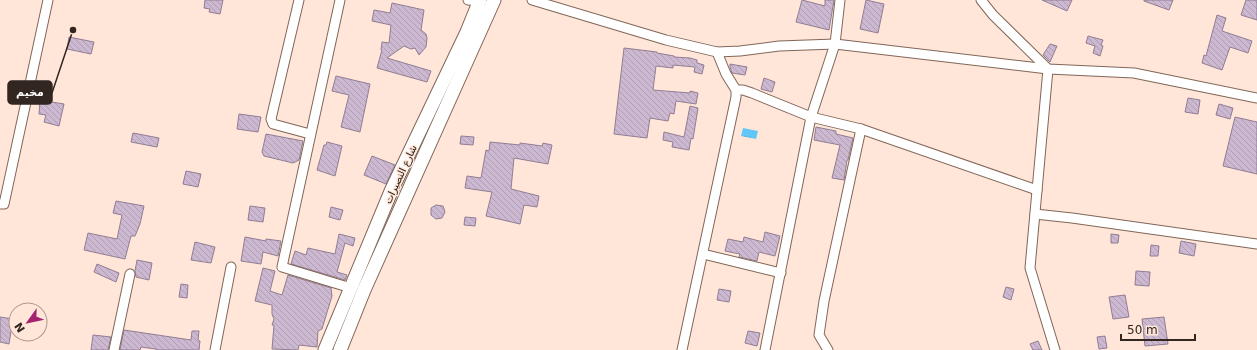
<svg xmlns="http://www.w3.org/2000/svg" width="1257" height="350" font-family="'DejaVu Sans',Vazirmatn,sans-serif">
	<defs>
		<pattern id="water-ripples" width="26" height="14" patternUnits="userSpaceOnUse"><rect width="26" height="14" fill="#60c7f9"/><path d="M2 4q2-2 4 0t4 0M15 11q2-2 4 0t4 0" fill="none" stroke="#54abd5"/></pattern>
		<pattern id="building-back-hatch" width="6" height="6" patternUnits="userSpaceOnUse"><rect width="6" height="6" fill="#cdb8d1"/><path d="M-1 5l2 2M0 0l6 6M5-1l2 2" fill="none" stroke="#b09eb3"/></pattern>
	</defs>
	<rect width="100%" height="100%" fill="#ffe6d8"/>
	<!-- water -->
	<polygon fill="url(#water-ripples)" points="743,128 758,131 756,139 741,136"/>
	<!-- building -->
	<g fill="url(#building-back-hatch)" stroke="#917d94">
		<polygon points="205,0 223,0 220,14 209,12 210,9 204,8"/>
		<polygon points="802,0 825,6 825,0 834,0 829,30 796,22"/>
		<polygon points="866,0 884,4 878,33 860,29"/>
		<polygon points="1042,0 1072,0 1067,11"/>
		<polygon points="1144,0 1173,0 1169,10 1144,1"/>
		<polygon points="1246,0 1257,0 1257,20 1241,15"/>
		<polygon points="392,3 424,10 421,30 426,34 427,38 426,47 419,55 415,48 411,49 404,46 387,58 431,71 427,82 377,68 382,50 381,50 382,42 389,43 391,25 372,21 374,10 390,13"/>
		<polygon points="1217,15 1226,18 1222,31 1252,41 1248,53 1230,47 1222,70 1202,63 1204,55 1206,56"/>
		<polygon points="1088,36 1103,40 1101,45 1103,46 1100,56 1093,53 1095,46 1086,43"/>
		<polygon points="69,37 94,42 91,54 67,49"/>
		<polygon points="1050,44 1057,46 1050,62 1043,55"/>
		<polygon points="624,48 657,52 657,53 674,56 674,57 690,58 697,60 697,63 704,65 702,74 694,72 695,67 673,65 673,68 656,66 653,90 690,93 690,91 698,93 696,104 676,101 674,114 670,113 668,121 650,118 647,138 614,134"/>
		<polygon points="730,64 747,67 745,75 732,73 730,67"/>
		<polygon points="336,76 370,84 360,132 341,127 349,95 332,91"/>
		<polygon points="764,78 775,82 772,92 761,89"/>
		<polygon points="1188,98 1200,100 1198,114 1185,112"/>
		<polygon points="40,100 64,104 59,126 44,122 46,115 39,114"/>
		<polygon points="1219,104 1233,108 1230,119 1216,115"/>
		<polygon points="690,106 698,108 693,139 691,138 689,150 672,147 673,142 663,140 664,132 684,137"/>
		<polygon points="239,114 261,117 258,132 237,129"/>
		<polygon points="1235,117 1257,122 1257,174 1223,166"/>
		<polygon points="816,127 836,131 836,134 853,138 848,160 847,160 844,180 832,178 840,145 814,140"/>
		<polygon points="133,133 159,138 157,147 131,142"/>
		<polygon points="266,134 303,141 299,160 293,163 264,156 262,152"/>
		<polygon points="461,136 474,137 473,145 460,144"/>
		<polygon points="327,142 342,146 335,176 317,170 324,145 326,145"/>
		<polygon points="490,142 520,145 520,143 542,146 543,143 552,145 548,164 514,158 511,189 539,196 537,207 524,205 520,224 486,216 492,192 465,188 467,176 481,178 486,150 489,151"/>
		<polygon points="372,156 395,165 386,184 364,175"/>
		<polygon points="186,171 201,174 198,187 183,184"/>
		<polygon points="116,201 144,206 140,224 135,236 131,236 125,259 84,250 88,233 117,239 122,215 113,213"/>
		<polygon points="436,205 443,206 445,212 442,218 436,219 431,215 431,208"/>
		<polygon points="250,206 265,208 263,222 248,220"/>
		<polygon points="331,207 343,210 340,220 329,217"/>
		<polygon points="465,217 476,218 475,226 464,225"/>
		<polygon points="765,232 780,236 775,256 759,252 757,261 739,257 740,254 725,251 728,239 743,242 744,237 763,242"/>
		<polygon points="339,234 355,238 353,246 345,243 337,272 347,275 345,280 291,264 295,251 306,255 308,248 335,254"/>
		<polygon points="1111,234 1119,235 1118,243 1111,243"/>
		<polygon points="245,237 266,241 266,239 281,241 278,256 263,252 261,264 241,261"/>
		<polygon points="1181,241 1196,244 1194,256 1179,253"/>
		<polygon points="195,242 215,247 211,263 191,260"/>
		<polygon points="1151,245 1159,246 1158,256 1150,256"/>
		<polygon points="137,260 152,263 149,280 136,277 135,271"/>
		<polygon points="97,264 119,273 116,282 94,272"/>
		<polygon points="263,268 275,271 270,291 282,295 288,275 331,288 332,296 322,329 318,331 317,347 299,345 298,350 272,349 274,325 272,325 274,319 272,314 272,305 255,301"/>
		<polygon points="1136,271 1150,272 1149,286 1135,285"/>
		<polygon points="181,284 188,285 187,298 179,297"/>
		<polygon points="1006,287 1014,289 1011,300 1003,297"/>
		<polygon points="719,289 731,291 729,302 717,300"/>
		<polygon points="1125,295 1129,317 1113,319 1109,297"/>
		<polygon points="0,317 13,319 9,344 0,342"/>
		<polygon points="1164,317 1168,344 1145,346 1142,319"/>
		<polygon points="124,330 191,340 192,331 199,331 198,340 200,341 199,350 156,350 156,349 141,347 140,350 120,350"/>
		<polygon points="748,331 760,333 757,346 745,343"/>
		<polygon points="93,335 111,337 108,350 91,350"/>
		<polygon points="1105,336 1107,348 1099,349 1097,337"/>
		<polygon points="1038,341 1042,350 1033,350 1030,344"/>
	</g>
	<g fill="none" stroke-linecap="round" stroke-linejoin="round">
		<defs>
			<g id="minor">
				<polyline points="299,0 271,119 273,124 310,134"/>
				<polyline points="340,0 282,267 351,288"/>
				<polyline points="468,0 479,1"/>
				<polyline points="532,0 666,40 717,52 740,51 779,46 835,44 1048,69 1134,73 1257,98"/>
				<polyline points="981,0 993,15 1048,69 1030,268 1055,350"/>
				<polyline points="736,90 743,90 752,93 811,117 861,129 1037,190"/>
				<polyline points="0,204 4,204 48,0"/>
				<polyline points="1035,214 1072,218 1257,244"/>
				<polyline points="703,254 781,273"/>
				<polyline points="114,350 130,274"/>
				<polyline points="215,350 231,267"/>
				<polyline points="682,350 736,97 736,90 726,74 717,52"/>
				<polyline points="765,350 811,117 835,44 840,0"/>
				<polyline points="828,350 819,335 824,301 861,129"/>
			</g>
			<g id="secondary">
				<polyline points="325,350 392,189 467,32 480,0"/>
				<polyline points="340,350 364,290 494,0"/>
			</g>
		</defs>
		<!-- minor casing -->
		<use href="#minor" stroke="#816657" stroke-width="11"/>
		<!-- secondary casing -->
		<use href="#secondary" stroke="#816657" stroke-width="15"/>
		<!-- minor -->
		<use href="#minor" stroke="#fff" stroke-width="9"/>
		<!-- secondary -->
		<use href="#secondary" stroke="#fff" stroke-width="13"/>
	</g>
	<g text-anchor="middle" stroke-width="3" stroke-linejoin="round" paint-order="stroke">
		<!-- street labels -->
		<g font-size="10" fill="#312620" stroke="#ffe6d8">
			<text transform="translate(400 174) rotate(-65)" y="4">شارع النصيرات</text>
		</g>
	</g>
	<!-- callouts -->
	<path fill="none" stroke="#312620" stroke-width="1.5" d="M73 30L52 93"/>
	<circle fill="#312620" stroke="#ffe6d8" stroke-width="1.5" cx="73" cy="30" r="4"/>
	<rect fill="#312620" stroke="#312620" stroke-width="1.5" x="8" y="81" width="44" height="23" rx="4"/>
	<g font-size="11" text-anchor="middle" font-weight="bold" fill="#fff">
		<text x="30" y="96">مخيم</text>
	</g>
	<!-- north arrow -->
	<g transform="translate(28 322) rotate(237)"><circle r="19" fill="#ffe6d8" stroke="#ad998e"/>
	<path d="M0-3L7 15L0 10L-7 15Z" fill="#a42270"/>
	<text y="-6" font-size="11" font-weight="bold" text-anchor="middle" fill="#312620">N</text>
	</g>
	<!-- scale -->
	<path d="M1121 334v6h74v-6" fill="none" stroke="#312620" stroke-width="2"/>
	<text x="1127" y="334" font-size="12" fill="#312620" stroke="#ffe6d8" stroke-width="3" paint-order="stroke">50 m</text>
</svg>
